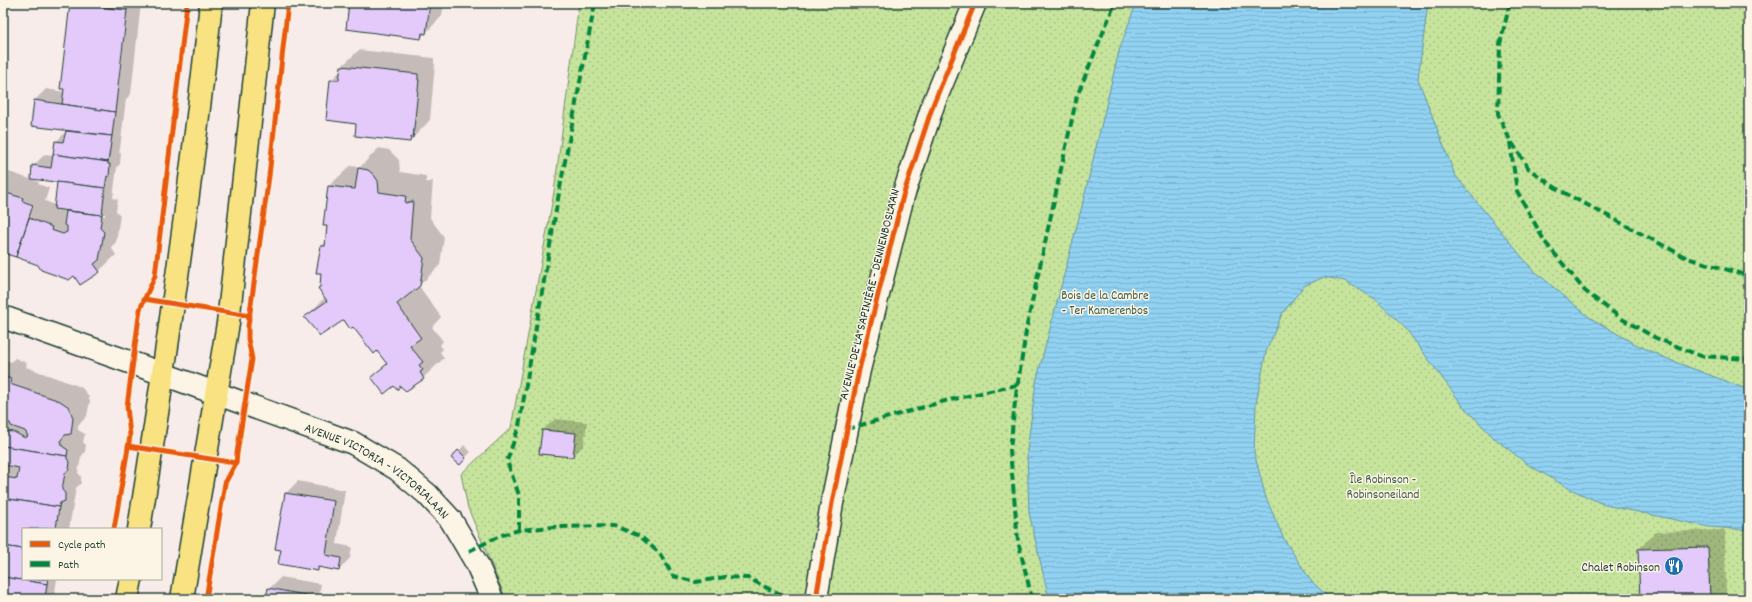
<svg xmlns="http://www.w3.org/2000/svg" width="1752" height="602" font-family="Dekko,sans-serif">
	<defs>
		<pattern id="park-dots" width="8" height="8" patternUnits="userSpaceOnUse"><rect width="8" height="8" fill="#c7e49c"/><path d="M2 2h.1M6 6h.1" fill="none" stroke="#aac487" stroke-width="1.8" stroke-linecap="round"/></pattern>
		<pattern id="water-rules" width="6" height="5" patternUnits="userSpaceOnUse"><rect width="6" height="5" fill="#91d1f2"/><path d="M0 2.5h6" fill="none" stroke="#7db4d0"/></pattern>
	</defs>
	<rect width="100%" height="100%" fill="#f7ece9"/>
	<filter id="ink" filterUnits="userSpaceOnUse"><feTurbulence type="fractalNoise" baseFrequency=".025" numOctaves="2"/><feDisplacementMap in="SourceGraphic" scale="8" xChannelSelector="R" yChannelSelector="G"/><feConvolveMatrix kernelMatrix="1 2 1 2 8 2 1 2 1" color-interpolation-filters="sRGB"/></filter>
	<g filter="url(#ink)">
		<!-- park -->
		<polygon fill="url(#park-dots)" stroke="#739068" points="579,3 1749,3 1749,599 506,599 468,508 461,474 511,428 554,192"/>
		<!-- water -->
		<polygon fill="url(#water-rules)" stroke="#6396a6" points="1136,3 1428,3 1418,79 1455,175 1531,268 1589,317 1633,343 1670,360 1749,390 1749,530 1709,527 1605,505 1568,488 1527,464 1493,437 1463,406 1406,329 1375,299 1345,281 1324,277 1304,286 1282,314 1266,352 1256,404 1254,452 1266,498 1284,539 1311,581 1331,599 1049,599 1029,513 1027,451 1036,382 1082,206 1119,51"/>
		<!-- shadow -->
		<g fill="#0003" fill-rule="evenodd">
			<path d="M71,3H126L116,93H118L128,3H141L131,94L126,99L120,149L119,153H121L120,164L117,167L113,198L118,199L116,211L120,215L116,242L111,247L116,255L99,271L74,275L9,254L3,258V170L39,182L38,184L49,188L45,201L55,205L58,181L33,166L45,154L54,155L56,142L67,130L35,100L46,89L65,92V88H61ZM83,212L105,214V216L83,214Z"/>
			<polygon points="350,3 429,3 426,21 428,21 431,3 444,3 442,16 421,38"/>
			<polygon points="359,50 434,58 434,64 435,64 430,120 410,141 357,123 331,80 342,70 342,66"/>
			<polygon points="379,148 389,150 399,160 400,172 426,176 426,183 433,181 430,218 444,237 440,265 419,286 441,317 432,327 443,341 440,345 443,349 440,352 444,358 423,378 400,385 395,385 372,377 387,363 377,350 353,326 344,319 306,317 325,297 322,273 322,246 326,242 329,186 350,166 360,167"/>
			<polygon points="3,355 5,356 4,359 11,362 15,358 27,363 26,367 81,387 88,395 90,401 87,416 78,426 78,430 85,434 83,442 86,445 85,452 81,457 78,473 81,476 81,483 76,488 69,529 23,529 23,579 57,579 54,599 3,599"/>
			<polygon points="555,419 587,422 584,445 573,456 543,430"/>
			<polygon points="464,445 471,452 465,458 459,451"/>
			<polygon points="298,481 345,490 337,544 352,547 350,558 339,570 320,567 317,570 282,549 277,548 286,493"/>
			<polygon points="1725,530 1726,599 1641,599 1639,549 1656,532"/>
			<polygon points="281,577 321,584 318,599 267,599 269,589"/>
		</g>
		<!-- building -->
		<g fill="#e4cafa" stroke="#1f3d34">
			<polygon points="70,3 127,10 115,112 62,104 64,89 60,89"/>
			<polygon points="73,3 128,3 127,10"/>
			<polygon points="349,3 430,3 426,34 422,33 421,39 346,29"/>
			<polygon points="341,66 418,74 418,80 419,80 413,138 411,137 410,142 355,136 356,124 326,120 330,80 339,80"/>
			<polygon points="34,100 115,112 112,136 31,126"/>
			<polygon points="66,131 112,136 108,162 53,154 55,141 63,142"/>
			<polygon points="53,154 108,162 108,164 110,164 109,177 107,176 105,188 31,179 32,165 51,168"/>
			<polygon points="358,168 368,170 374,175 378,181 379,192 406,196 405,203 413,201 410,239 424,258 420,286 397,304 421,338 410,346 423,362 419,365 423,370 420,372 424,379 406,391 400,386 397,390 394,386 384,394 371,377 387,364 377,351 374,354 353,327 350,329 344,320 320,336 304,317 327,301 318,288 320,287 321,273 316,273 321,246 325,246 327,226 323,226 328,186 355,189"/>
			<polygon points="57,182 105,188 102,215 54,209"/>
			<polygon points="3,192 23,198 22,201 33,205 16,257 6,254 4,259 3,259"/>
			<polygon points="66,211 102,215 100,228 104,232 99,260 94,264 100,272 80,285 74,276 69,280 41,270 38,265 16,257 29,218 52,227 51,230 63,234 67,232 67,226 64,225"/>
			<polygon points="3,376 11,379 10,384 60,401 69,407 73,418 71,434 65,435 61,440 62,446 68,450 67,456 3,446 3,431 14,432 25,438 28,436 25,431 11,426 10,423 3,420"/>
			<polygon points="542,430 576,433 573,457 539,454"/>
			<polygon points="3,446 67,456 67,459 70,462 69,470 65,473 62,490 65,493 65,501 60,503 59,507 3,498 3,477 17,479 19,468 5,465 3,463"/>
			<polygon points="458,450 466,458 460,465 451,458"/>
			<polygon points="285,493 334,501 326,555 341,558 339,571 318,567 318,571 278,564 281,550 275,549"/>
			<polygon points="3,498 59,507 56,529 23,529 23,549 3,546"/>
			<polygon points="3,546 23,549 23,579 48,579 47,584 3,577"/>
			<polygon points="1708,547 1710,599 1640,599 1638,549"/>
			<polygon points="3,577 47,584 45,599 3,599"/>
			<polygon points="268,588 310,596 309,599 266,599"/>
		</g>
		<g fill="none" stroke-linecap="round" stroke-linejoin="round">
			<defs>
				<g id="street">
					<path id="s1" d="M163,374L353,443L397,469L427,494L451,520L477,564L492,599"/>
					<polyline points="816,599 832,503 859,370 903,196 933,105 975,3"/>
				</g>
				<polyline id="secondary" points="3,317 163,374"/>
				<g id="primary">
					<path d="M139,529C167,354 192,179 211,3"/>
					<polyline points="127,599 131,579"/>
					<polyline points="182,599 228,323 263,3"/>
				</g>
			</defs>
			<!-- street casing -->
			<use href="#street" stroke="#1f3d34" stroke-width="25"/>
			<!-- secondary casing -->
			<use href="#secondary" stroke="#1f3d34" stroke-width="25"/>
			<!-- primary casing -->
			<use href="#primary" stroke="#1f3d34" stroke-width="25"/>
			<!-- street -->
			<use href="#street" stroke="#fcf5e5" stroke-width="22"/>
			<!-- secondary -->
			<use href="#secondary" stroke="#fcf5e5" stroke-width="22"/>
			<!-- primary -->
			<use href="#primary" stroke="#f8e281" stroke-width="22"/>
			<!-- quiet -->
			<g stroke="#00873e" stroke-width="4" stroke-dasharray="8 4" stroke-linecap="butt">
				<polyline points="1510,3 1500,44 1498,114 1509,138 1529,169 1559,190 1687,258 1749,276"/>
				<polyline points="1510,142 1517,191 1545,242 1585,291 1622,319 1656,338 1701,356 1749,359"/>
				<polyline points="847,429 945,401 1017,385"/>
				<polyline points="519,530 519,495 507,461 519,426 559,193 595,3"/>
				<polyline points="469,551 502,535 519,530 554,527 614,526 640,536 660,554 673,576 696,582 725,577 748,578 786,598 798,599"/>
				<polyline points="1032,599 1018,541 1014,496 1010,450 1015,402 1027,325 1077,96 1115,3"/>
			</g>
			<defs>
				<g id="cycleway">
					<polyline points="144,299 250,316"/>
					<polyline points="128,446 236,463"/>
					<polyline points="114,529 130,436 127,406 140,309 155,276 187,3"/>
					<polyline points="206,599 225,483 236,463 237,453 252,359 248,339 248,326 269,176 288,3"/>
					<polyline points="816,599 832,503 859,370 903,196 933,105 975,3"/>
				</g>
			</defs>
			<!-- cycleway casing -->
			<use href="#cycleway" stroke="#fcf5e5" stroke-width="8"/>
			<!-- cycleway -->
			<use href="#cycleway" stroke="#e8590c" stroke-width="5"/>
		</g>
	</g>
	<!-- icons -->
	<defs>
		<symbol id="restaurant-disc" viewBox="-11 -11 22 22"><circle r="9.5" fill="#1f6fb2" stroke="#fcf5e5"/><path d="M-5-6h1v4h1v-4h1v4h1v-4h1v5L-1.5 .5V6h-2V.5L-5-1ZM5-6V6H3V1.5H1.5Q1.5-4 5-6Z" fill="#fff"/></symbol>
	</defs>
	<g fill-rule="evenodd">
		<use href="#restaurant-disc" x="1663" y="555" width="22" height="22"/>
	</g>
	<g text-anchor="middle" stroke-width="3" stroke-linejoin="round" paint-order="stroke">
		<!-- street labels -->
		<g font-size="13" fill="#1f3d34" stroke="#fcf5e5">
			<text transform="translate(868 294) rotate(-76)" y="5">AVENUE DE LA SAPINIÈRE - DENNENBOSLAAN</text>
			<text dy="5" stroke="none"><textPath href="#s1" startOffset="237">AVENUE VICTORIA - VICTORIALAAN</textPath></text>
		</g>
		<!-- park labels -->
		<g font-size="13" fill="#415e49" stroke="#fcf5e5">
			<text x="1105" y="299">Bois de la Cambre<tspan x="1105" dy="15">- Ter Kamerenbos</tspan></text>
			<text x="1383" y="483">Île Robinson -<tspan x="1383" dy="15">Robinsoneiland</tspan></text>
		</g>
		<!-- poi labels -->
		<g font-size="13" fill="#1f3d34" stroke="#fcf5e5" text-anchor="end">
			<text x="1660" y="571">Chalet Robinson</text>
		</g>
	</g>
	<!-- margin -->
	<rect width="1752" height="602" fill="none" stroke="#fcf5e5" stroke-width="16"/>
	<rect x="8" y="8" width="1736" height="586" fill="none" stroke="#1f3d34" stroke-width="1.5" filter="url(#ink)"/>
	<!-- legend -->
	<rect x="22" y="528" width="140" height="52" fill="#fcf5e5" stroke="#a4ab9e"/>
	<rect x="30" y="541" width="20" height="6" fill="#e8590c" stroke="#a4ab9e"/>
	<text x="58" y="548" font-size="12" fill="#1f3d34">Cycle path</text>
	<rect x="30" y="561" width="20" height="6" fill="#00873e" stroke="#a4ab9e"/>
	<text x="58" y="568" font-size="12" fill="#1f3d34">Path</text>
</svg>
